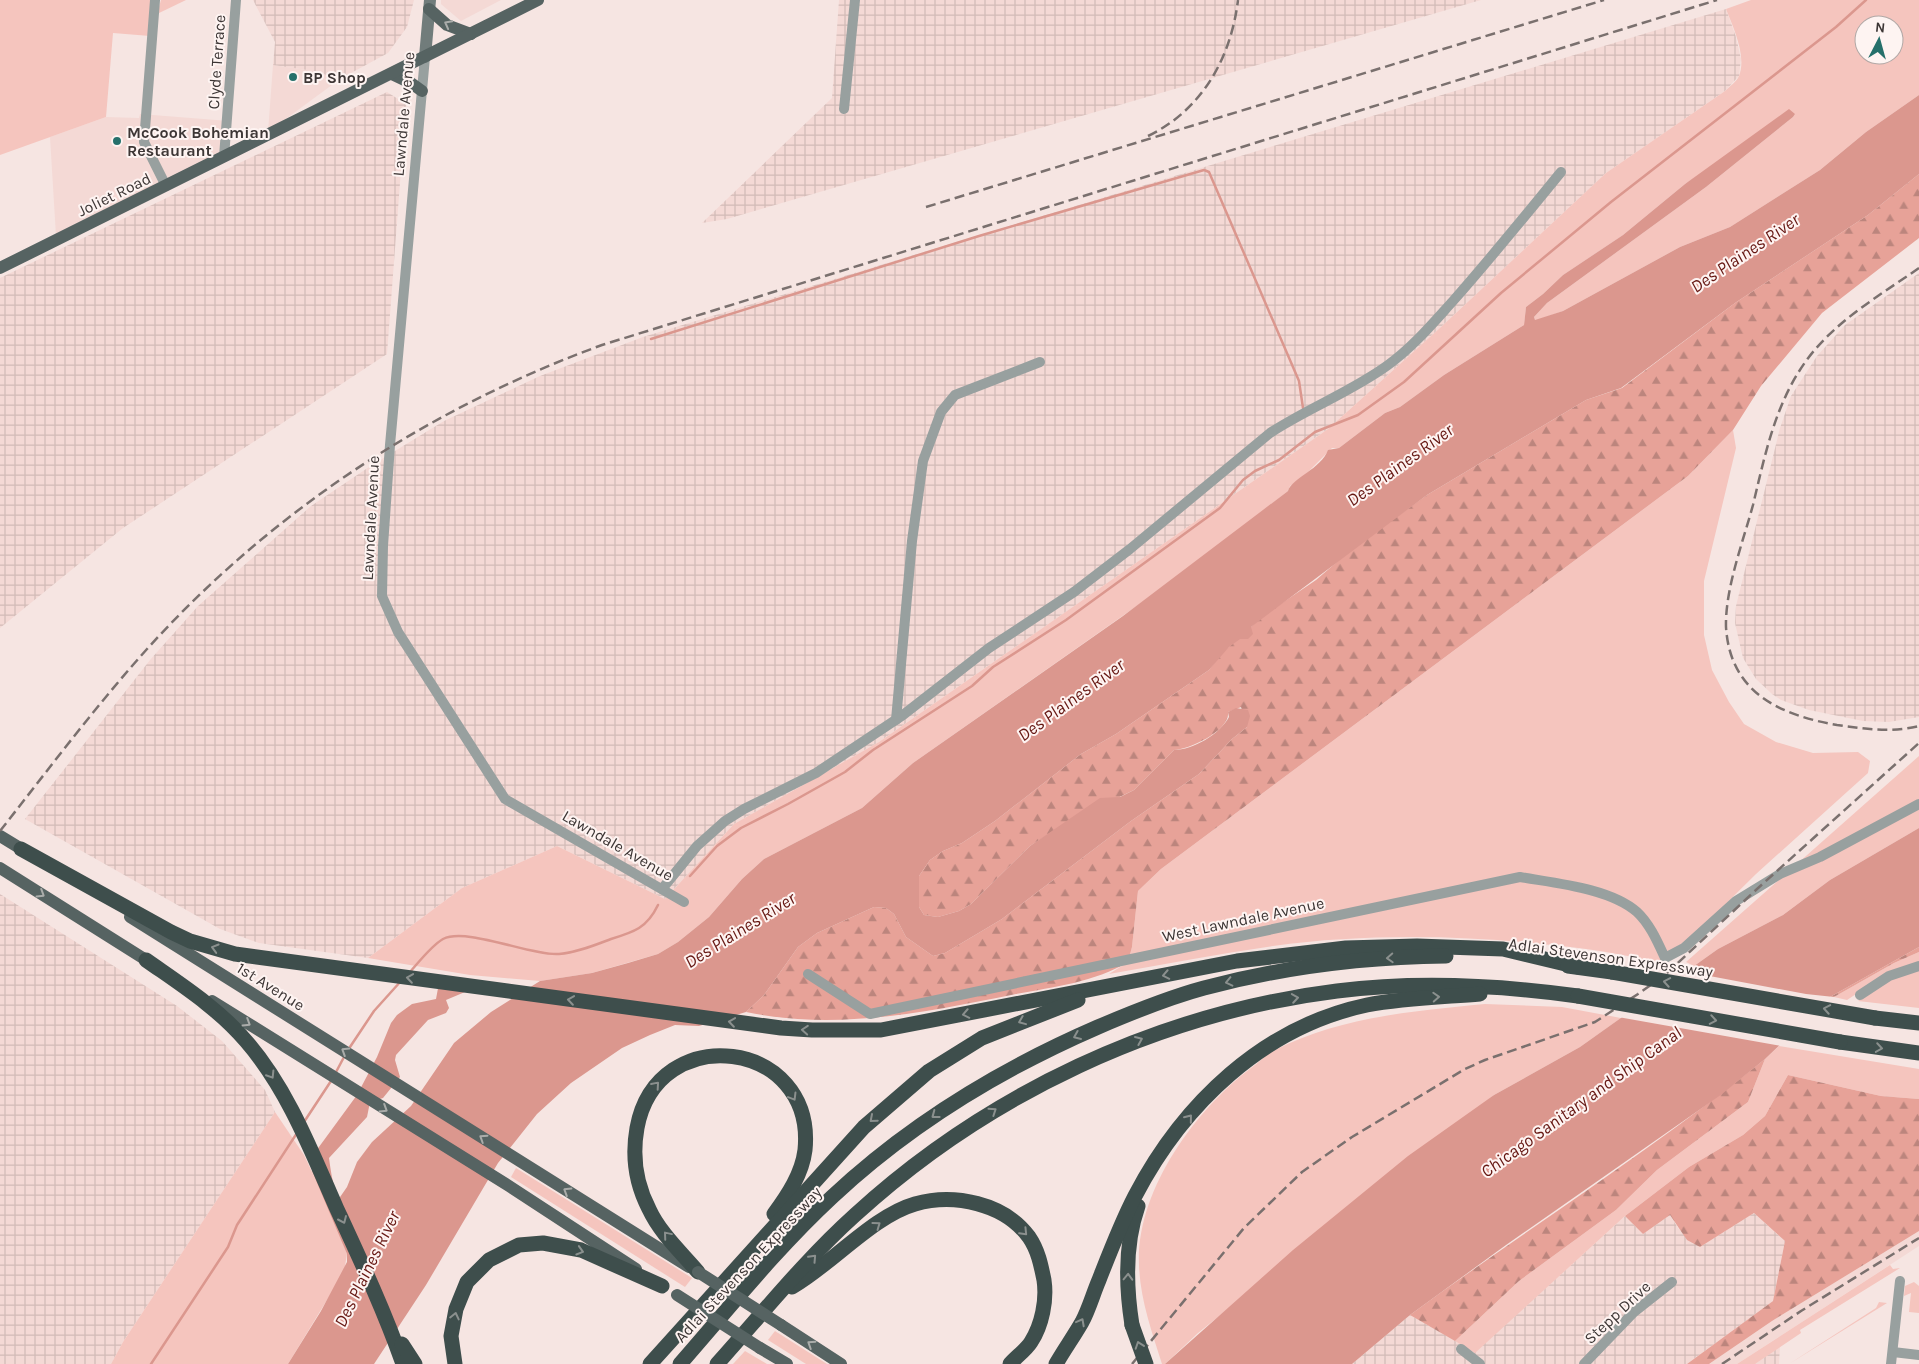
<svg xmlns="http://www.w3.org/2000/svg" width="1919" height="1364" font-family="Karla,sans-serif">
	<defs>
		<pattern id="industrial-grid" width="8" height="8" patternUnits="userSpaceOnUse" patternTransform="scale(1.25)"><rect width="8" height="8" fill="#f4d9d5"/><path d="M0 4h8M4 0v8" fill="none" stroke="#d2bbb7"/></pattern>
		<pattern id="forest-firs" width="22" height="20" patternUnits="userSpaceOnUse" patternTransform="scale(1.25)"><rect width="22" height="20" fill="#e7a298"/><path d="M5 1l3.5 6h-7zM16 11l3.5 6h-7z" fill="#bc857d"/></pattern>
	</defs>
	<rect width="100%" height="100%" fill="#f6e5e2"/>
	<!-- built -->
	<g fill="#f4d9d5">
		<polygon points="441,0 501,0 461,21 441,4"/>
		<polygon points="273,65 314,71 340,79 268,132"/>
		<polygon points="140,114 229,121 227,152 56,236 50,137 106,117 139,118"/>
		<polygon points="1919,1231 1919,1246 1737,1364 1709,1364 1772,1321"/>
	</g>
	<!-- industrial -->
	<g fill="url(#industrial-grid)">
		<polygon points="253,0 414,0 407,27 388,53 340,79 314,71 273,65 275,42"/>
		<polygon points="839,0 1481,0 727,219 702,223 832,98"/>
		<polygon points="1726,9 1736,37 1741,59 1739,76 1725,91 1606,173 1441,327 1328,429 879,742 734,824 665,899 557,846 462,888 368,958 259,943 220,929 25,819 150,660 198,606 311,506 372,465 444,421 540,376 643,337"/>
		<polygon points="387,92 406,104 387,354 123,528 0,628 0,278"/>
		<polygon points="1919,273 1919,717 1889,722 1863,721 1809,710 1781,700 1772,694 1756,679 1743,658 1735,623 1736,606 1780,428 1791,396 1817,356 1845,325"/>
		<polygon points="0,894 177,1006 222,1041 265,1090 275,1112 123,1342 111,1364 0,1364"/>
		<polygon points="1754,1213 1785,1241 1773,1301 1687,1364 1352,1364 1410,1315 1475,1352 1625,1216 1643,1234 1670,1215 1678,1228 1700,1247"/>
		<polygon points="1780,1346 1779,1364 1755,1364 1776,1349"/>
	</g>
	<!-- green -->
	<g fill="#f5c5be" fill-rule="evenodd">
		<polygon points="0,0 153,0 150,36 113,33 106,117 0,155"/>
		<polygon points="161,0 186,0 157,14"/>
		<path d="M1751,0H1919V95L1866,132L1820,170L1730,227L1680,247L1563,311L1535,321L1534,317L1547,303L1706,187L1793,117L1795,114L1685,184L1623,235L1563,275L1543,294L1526,307L1524,325L1444,375L1400,407L1385,413L1339,448H1332L1302,478L1290,486L1288,491L1195,565L913,763L862,808L764,859L742,879L709,917L678,942L658,954L592,973L540,981L470,975L368,958L462,888L557,846L665,899L734,824L879,742L1328,429L1441,327L1606,173L1725,91C1729,87 1737,81 1739,76C1747,56 1733,27 1726,9ZM1864,25H1894V55H1864Z"/>
		<path d="M1733,430L1736,448L1704,581V635L1712,670L1729,702L1744,724L1776,742L1813,753L1858,752L1870,761L1868,773L1756,874L1664,965C1624,953 1583,948 1541,944C1453,935 1362,934 1273,946C1218,954 1164,964 1109,974L1128,962L1132,947L1138,891L1161,869L1688,476Z"/>
		<polygon points="1919,756 1919,828 1830,880 1783,915 1718,949 1694,966 1686,962"/>
		<polygon points="1919,952 1919,963 1865,988 1847,1000 1834,997 1894,963"/>
		<polygon points="1919,969 1919,1008 1858,1001 1892,979"/>
		<path d="M1485,1004L1562,1007L1621,1018L1580,1047L1494,1095L1198,1333L1165,1364H1162C1152,1332 1140,1299 1139,1265C1136,1191 1195,1110 1251,1068C1259,1062 1267,1054 1275,1050C1340,1017 1414,1011 1485,1004Z"/>
		<polygon points="1779,1046 1919,1069 1919,1099 1881,1096 1788,1075 1765,1116 1743,1135 1689,1167 1625,1216 1475,1353 1455,1341 1519,1281 1616,1210 1657,1170 1748,1102 1765,1059"/>
		<polygon points="275,1112 304,1155 331,1212 347,1254 344,1272 288,1364 111,1364 123,1342"/>
		<polygon points="516,1168 692,1278 685,1287 511,1177"/>
		<polygon points="1890,1265 1893,1269 1900,1268 1800,1330 1801,1333 1755,1364 1737,1364"/>
		<polygon points="1914,1282 1919,1286 1919,1313 1909,1312 1911,1293 1904,1296 1905,1286"/>
		<polygon points="1879,1302 1887,1303 1789,1364 1876,1308"/>
		<polygon points="775,1331 827,1364 806,1364 768,1340"/>
		<polygon points="745,1351 767,1364 733,1364"/>
	</g>
	<!-- forest -->
	<g fill="url(#forest-firs)">
		<path d="M1919,174V238L1822,313L1761,386L1733,430L1688,476L1161,869L1138,891L1132,947L1128,962C1095,982 1054,987 1016,994C927,1012 837,1031 746,1012L764,995L798,947L817,933L874,907L886,908L894,914L906,937L933,956L945,953L1002,919L1131,821L1199,774L1232,739L1247,727L1241,707L1228,712C1231,730 1189,750 1174,750L1134,790L1066,823L1030,846L971,904L959,911L938,917L924,915L919,907V876L930,860L943,851L962,843L995,821L1081,754L1116,734L1209,670L1222,653L1263,616L1316,580L1352,549L1427,495L1586,400L1622,388L1735,303L1868,215Z"/>
		<polygon points="1919,947 1919,952 1894,963 1834,997 1830,997"/>
		<path d="M1765,1059L1748,1102L1657,1170L1616,1210L1519,1281L1455,1341L1410,1315C1527,1229 1651,1151 1765,1059Z"/>
		<polygon points="1788,1075 1881,1096 1919,1099 1919,1231 1772,1321 1709,1364 1687,1364 1773,1301 1785,1241 1754,1213 1700,1247 1687,1240 1670,1215 1643,1234 1625,1216 1689,1167 1743,1135 1765,1116"/>
	</g>
	<!-- water -->
	<g fill="#db978e">
		<path d="M1919,95V174L1868,215L1735,303L1621,388L1586,400L1427,495L1251,627L1253,634L1248,639H1240L1229,647L1209,670L1116,734L1081,754L995,821L962,843L943,851L930,860L919,876V907L924,915L938,917L959,911L971,904L1030,846L1100,798L1120,797L1134,790L1174,750C1193,750 1220,734 1229,717L1228,712L1236,708L1248,710L1250,716L1247,727L1232,739L1199,774L1131,821L1002,919L945,953L933,956L906,937L894,914L886,908L874,907L817,933L798,947L764,995L746,1012L699,1026L675,1025L650,1035L622,1048L571,1083L537,1114L498,1163L426,1285L374,1364H288L321,1311L347,1262V1254L312,1171L316,1151L357,1095L377,1057L391,1023L397,1015L412,1004L436,999L439,983L465,992L446,1000L449,1008L446,1013L428,1020L396,1055L395,1060L400,1077L383,1098L370,1102L367,1117L329,1158C331,1173 333,1185 338,1200L347,1187L357,1162L372,1142L411,1106L454,1043L491,1012L540,981L592,973L628,963L658,954L678,942L709,917L742,879L764,859L862,808L913,763L1123,616L1288,491C1292,478 1321,469 1328,450L1339,448L1385,413L1400,407L1444,375L1524,325L1526,307L1543,294L1563,275L1623,235L1685,184L1789,109L1795,114L1793,117L1706,187L1547,303L1534,317L1535,320L1563,311L1680,247L1730,227L1820,170L1866,132Z"/>
		<polygon points="1919,828 1919,947 1830,997 1765,1059 1722,1094 1506,1245 1410,1315 1352,1364 1165,1364 1293,1250 1408,1156 1494,1095 1580,1047 1718,949 1783,915 1830,880"/>
	</g>
	<!-- pier -->
	<polygon fill="#f6e5e2" points="1683,971 1806,994 1834,997 1782,1046 1618,1017"/>
	<g fill="none" stroke-linecap="round" stroke-linejoin="round">
		<!-- stream -->
		<g stroke="#db978e" stroke-width="2.5">
			<polyline points="651,339 979,236 1204,170 1209,172 1299,381 1303,408"/>
			<polyline points="690,876 717,846 741,828 788,804 845,772 873,750 972,686 993,667 1066,620 1220,508 1243,480 1255,471 1279,460 1315,432 1358,415 1404,382 1501,293 1611,202 1836,27 1866,0"/>
			<path d="M410,972C419,962 431,946 443,939C467,927 531,956 559,954C576,953 595,945 611,939C634,932 647,928 658,905"/>
			<polyline points="348,1050 374,1011 401,981"/>
			<polyline points="335,1074 344,1057"/>
			<polyline points="304,1122 331,1081"/>
			<polyline points="151,1364 228,1247 237,1225 297,1133"/>
		</g>
		<!-- street -->
		<g stroke="#98a09f" stroke-width="10">
			<polyline points="155,0 144,142 166,186"/>
			<polyline points="425,57 390,445 383,546 382,596 398,632 505,799 684,902"/>
			<polyline points="844,109 855,0"/>
			<polyline points="224,157 236,0"/>
			<polyline points="896,720 912,541 923,461 941,412 955,395 1040,362"/>
			<path d="M662,889L697,846L725,821L744,809L816,773L903,715L989,648L1074,592L1130,549L1270,433C1308,408 1351,392 1388,365C1413,347 1433,323 1453,301C1490,259 1526,215 1561,172"/>
			<path d="M808,974L870,1014L1520,877C1554,883 1610,888 1637,912C1650,924 1658,943 1665,958L1684,948L1736,901L1780,874L1820,857L1919,804"/>
			<polyline points="1860,995 1889,976 1919,966"/>
			<polyline points="1461,1349 1480,1364"/>
			<polyline points="1893,1352 1919,1355"/>
			<polyline points="1584,1364 1634,1312 1672,1282"/>
			<polyline points="1891,1364 1900,1281"/>
		</g>
		<!-- secondary -->
		<polyline stroke="#717c7b" stroke-width="12" points="425,57 430,0"/>
		<!-- primary -->
		<g stroke="#566362" stroke-width="12">
			<polyline points="429,9 447,25 471,34"/>
			<polyline points="392,74 411,83 422,91"/>
			<polyline points="0,268 538,0"/>
			<polyline points="0,836 28,853"/>
			<polyline points="0,868 154,965"/>
			<polyline points="130,917 689,1267"/>
			<polyline points="212,1001 509,1186 636,1269"/>
			<polyline points="781,1325 841,1364"/>
			<polyline points="760,1348 787,1364"/>
		</g>
		<!-- highway -->
		<g stroke="#3e4e4c" stroke-width="15">
			<polyline points="21,849 171,932 190,941 235,954 781,1028 812,1030 881,1030 1237,961 1346,948 1417,946 1503,949 1578,967"/>
			<path d="M146,960C180,984 218,1008 246,1041C287,1088 311,1150 336,1207C360,1259 384,1310 403,1364"/>
			<polyline points="1568,966 1612,972"/>
			<polyline points="1875,1018 1919,1023"/>
			<polyline points="1840,1042 1919,1053"/>
			<path d="M698,1272C681,1252 660,1233 649,1209C636,1184 632,1156 637,1128C657,1019 816,1039 805,1150C802,1174 788,1195 774,1214"/>
			<path d="M792,1287C832,1264 873,1216 915,1204C954,1193 1004,1203 1029,1237C1038,1250 1041,1265 1044,1280C1047,1300 1042,1325 1031,1342C1026,1350 1016,1357 1010,1364"/>
			<path d="M1132,1325C1126,1287 1125,1243 1138,1206"/>
			<polyline points="402,1344 415,1364"/>
			<polyline points="455,1364 451,1336 456,1309 467,1282 489,1260 519,1245 543,1243 581,1250 662,1286"/>
			<polyline points="650,1364 864,1127 929,1071 982,1038 1078,1000"/>
			<path d="M680,1364C729,1308 777,1248 832,1197C910,1124 1001,1069 1098,1027C1133,1012 1167,998 1204,988C1283,967 1364,957 1446,956"/>
			<path d="M717,1364C762,1314 805,1260 855,1215C987,1094 1159,1013 1337,991C1417,981 1498,985 1578,996"/>
			<path d="M1056,1364C1064,1350 1074,1336 1082,1322C1089,1309 1093,1294 1099,1280C1110,1252 1121,1223 1135,1196C1183,1104 1263,1027 1367,1005C1404,998 1443,997 1480,994"/>
		</g>
		<!-- rail -->
		<g stroke="#7a706e" stroke-width="2.5" stroke-dasharray="10 5" stroke-linecap="butt">
			<path d="M1148,136C1202,110 1231,58 1238,0"/>
			<polyline points="926,207 1604,0"/>
			<path d="M1919,268C1879,296 1835,321 1806,361C1775,404 1765,455 1753,505C1743,542 1725,589 1726,627C1730,693 1780,715 1837,725C1866,729 1890,733 1919,726"/>
			<path d="M0,831C48,770 95,707 147,649C272,511 427,409 602,345L1717,0"/>
			<polyline points="1132,1364 1244,1228 1302,1172 1352,1137 1465,1069 1485,1060 1595,1022 1638,994 1666,974 1757,889 1919,743"/>
			<polyline points="1722,1364 1801,1311 1919,1238"/>
		</g>
		<!-- primary-bridge -->
		<g stroke="#566362" stroke-width="12">
			<polyline points="698,1272 781,1325"/>
			<polyline points="677,1295 760,1348"/>
		</g>
		<!-- highway-bridge -->
		<g stroke="#3e4e4c" stroke-width="15">
			<polyline points="1612,972 1875,1018"/>
			<polyline points="1578,996 1840,1042"/>
			<polyline points="1132,1325 1146,1364"/>
		</g>
	</g>
	<!-- one-way arrows -->
	<defs><path id="oneway-chevron" d="M-2-3.5L2.5 0L-2 3.5" fill="none" stroke-width="1.6" stroke-linecap="round" stroke-linejoin="round" transform="scale(1.25)"/></defs>
	<g stroke="#aaacaa">
		<use href="#oneway-chevron" transform="translate(448 24) rotate(-152)"/>
		<use href="#oneway-chevron" transform="translate(41 894) rotate(32)"/>
		<use href="#oneway-chevron" transform="translate(247 1023) rotate(32)"/>
		<use href="#oneway-chevron" transform="translate(345 1051) rotate(-148)"/>
		<use href="#oneway-chevron" transform="translate(384 1109) rotate(32)"/>
		<use href="#oneway-chevron" transform="translate(483 1138) rotate(-147)"/>
		<use href="#oneway-chevron" transform="translate(567 1191) rotate(-148)"/>
		<use href="#oneway-chevron" transform="translate(811 1344) rotate(-147)"/>
	</g>
	<g stroke="#8b908e">
		<use href="#oneway-chevron" transform="translate(215 948) rotate(-164)"/>
		<use href="#oneway-chevron" transform="translate(1390 958) rotate(177)"/>
		<use href="#oneway-chevron" transform="translate(1166 975) rotate(169)"/>
		<use href="#oneway-chevron" transform="translate(410 978) rotate(-172)"/>
		<use href="#oneway-chevron" transform="translate(1229 982) rotate(167)"/>
		<use href="#oneway-chevron" transform="translate(1667 982) rotate(-170)"/>
		<use href="#oneway-chevron" transform="translate(1436 997) rotate(-3)"/>
		<use href="#oneway-chevron" transform="translate(1295 998) rotate(-9)"/>
		<use href="#oneway-chevron" transform="translate(571 1000) rotate(-172)"/>
		<use href="#oneway-chevron" transform="translate(1827 1009) rotate(-170)"/>
		<use href="#oneway-chevron" transform="translate(966 1014) rotate(169)"/>
		<use href="#oneway-chevron" transform="translate(1713 1020) rotate(10)"/>
		<use href="#oneway-chevron" transform="translate(1022 1021) rotate(158)"/>
		<use href="#oneway-chevron" transform="translate(732 1022) rotate(-172)"/>
		<use href="#oneway-chevron" transform="translate(805 1030) rotate(-176)"/>
		<use href="#oneway-chevron" transform="translate(1077 1036) rotate(157)"/>
		<use href="#oneway-chevron" transform="translate(1139 1040) rotate(-23)"/>
		<use href="#oneway-chevron" transform="translate(1879 1048) rotate(9)"/>
		<use href="#oneway-chevron" transform="translate(271 1075) rotate(58)"/>
		<use href="#oneway-chevron" transform="translate(656 1085) rotate(-49)"/>
		<use href="#oneway-chevron" transform="translate(793 1097) rotate(59)"/>
		<use href="#oneway-chevron" transform="translate(993 1111) rotate(-34)"/>
		<use href="#oneway-chevron" transform="translate(935 1115) rotate(143)"/>
		<use href="#oneway-chevron" transform="translate(1189 1118) rotate(-51)"/>
		<use href="#oneway-chevron" transform="translate(873 1119) rotate(139)"/>
		<use href="#oneway-chevron" transform="translate(343 1220) rotate(66)"/>
		<use href="#oneway-chevron" transform="translate(877 1225) rotate(-36)"/>
		<use href="#oneway-chevron" transform="translate(1024 1232) rotate(46)"/>
		<use href="#oneway-chevron" transform="translate(667 1235) rotate(-130)"/>
		<use href="#oneway-chevron" transform="translate(580 1251) rotate(17)"/>
		<use href="#oneway-chevron" transform="translate(813 1258) rotate(-47)"/>
		<use href="#oneway-chevron" transform="translate(1128 1277) rotate(-88)"/>
		<use href="#oneway-chevron" transform="translate(455 1316) rotate(-77)"/>
		<use href="#oneway-chevron" transform="translate(1081 1322) rotate(-62)"/>
		<use href="#oneway-chevron" transform="translate(1139 1345) rotate(-109)"/>
	</g>
	<!-- markers -->
	<g fill="#26706b" stroke="#fef4f2" stroke-width="2">
		<circle cx="293" cy="77" r="5"/>
		<circle cx="117" cy="141" r="5"/>
	</g>
	<g text-anchor="middle" stroke-width="4" stroke-linejoin="round" paint-order="stroke">
		<!-- street labels -->
		<g font-size="16" fill="#3d3635" stroke="#fef4f2">
			<text transform="translate(216 62) rotate(-86)" y="6">Clyde Terrace</text>
			<text transform="translate(403 114) rotate(-85)" y="6">Lawndale Avenue</text>
			<text transform="translate(114 194) rotate(-26)" y="6">Joliet Road</text>
			<text transform="translate(370 518) rotate(-87)" y="6">Lawndale Avenue</text>
			<text transform="translate(618 845) rotate(30)" y="6">Lawndale Avenue</text>
			<text transform="translate(1243 919) rotate(-12)" y="6">West Lawndale Avenue</text>
			<text transform="translate(1611 957) rotate(8)" y="6">Adlai Stevenson Expressway</text>
			<text transform="translate(271 986) rotate(32)" y="6">1st Avenue</text>
			<text transform="translate(748 1264) rotate(-47)" y="6">Adlai Stevenson Expressway</text>
			<text transform="translate(1617 1312) rotate(-43)" y="6">Stepp Drive</text>
		</g>
		<!-- poi labels -->
		<g font-size="16" font-weight="bold" fill="#3d3635" stroke="#fef4f2" text-anchor="start">
			<text x="303" y="83">BP Shop</text>
			<text x="127" y="138">McCook Bohemian<tspan x="127" dy="18">Restaurant</tspan></text>
		</g>
		<!-- water labels -->
		<g font-size="18" font-style="italic" fill="#661712" stroke="#fef4f2">
			<text transform="translate(1745 253) rotate(-34)" y="6">Des Plaines River</text>
			<text transform="translate(1400 465) rotate(-36)" y="6">Des Plaines River</text>
			<text transform="translate(1071 700) rotate(-36)" y="6">Des Plaines River</text>
			<text transform="translate(740 930) rotate(-32)" y="6">Des Plaines River</text>
			<text transform="translate(1581 1102) rotate(-36)" y="6">Chicago Sanitary and Ship Canal</text>
			<text transform="translate(367 1269) rotate(-64)" y="6">Des Plaines River</text>
		</g>
	</g>
	<!-- north arrow -->
	<g transform="translate(1879 40) rotate(6)"><circle r="24" fill="#fef4f2" stroke="#b1a8a6"/>
	<path d="M0-4L9 19L0 12L-9 19Z" fill="#26706b"/>
	<text y="-8" font-size="14" font-weight="bold" text-anchor="middle" fill="#3d3635">N</text>
	</g>
</svg>
